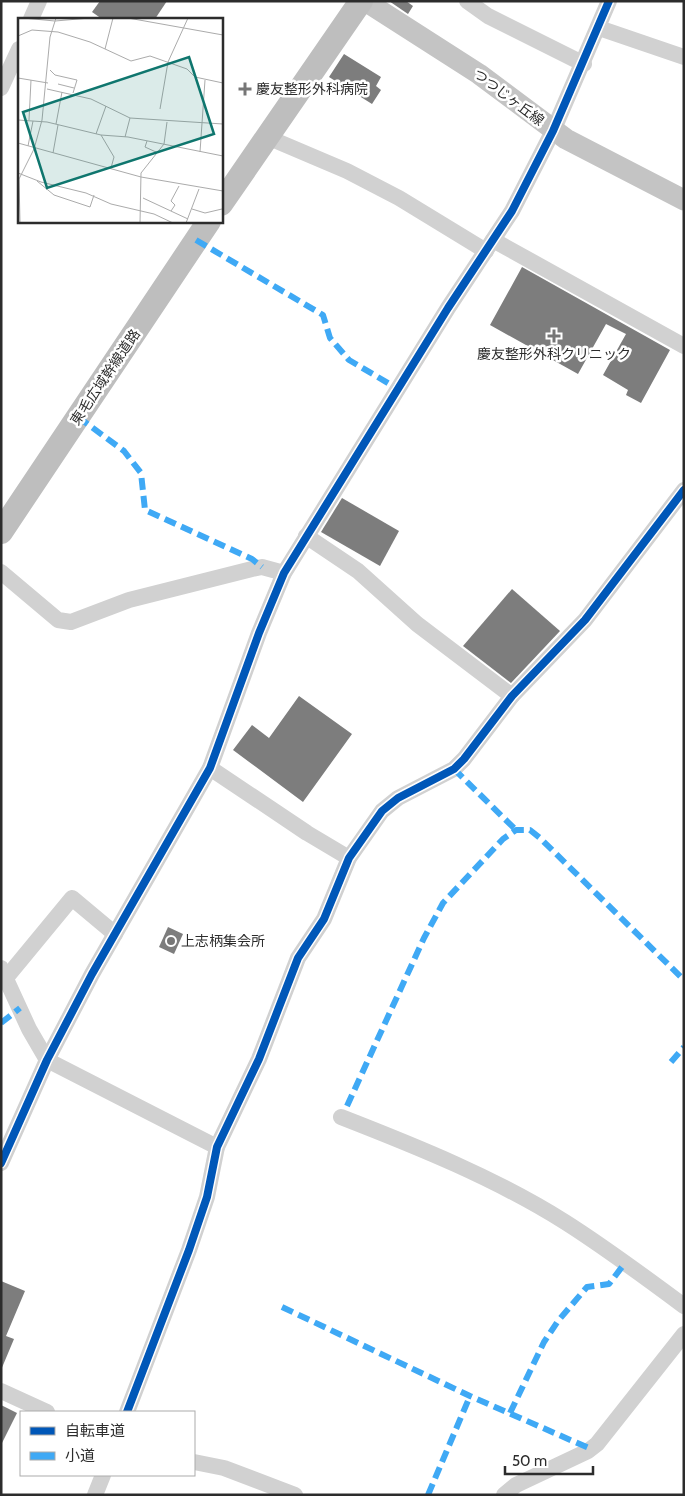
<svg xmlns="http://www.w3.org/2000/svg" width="685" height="1496" font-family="Cabin,'Noto Sans JP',sans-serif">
	<rect width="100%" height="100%" fill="#fff"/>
	<!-- building -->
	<g fill="#7d7d7d">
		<polygon points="100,1 167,1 155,19 102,19 92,12"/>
		<polygon points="389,1 406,1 413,6 408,14"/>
		<polygon points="344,54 381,77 376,86 381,90 372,104 329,77"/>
		<polygon points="522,267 670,350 641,403 626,395 628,390 603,375 626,334 606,324 578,374 490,325"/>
		<polygon points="342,498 399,531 380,566 321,532"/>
		<polygon points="512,589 560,631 511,683 463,646"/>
		<polygon points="299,696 352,734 303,802 233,750 252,725 269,738"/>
		<polygon points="168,927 183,934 174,954 159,947"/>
		<polygon points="1,1281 25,1291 6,1336 14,1339 1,1370"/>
		<polygon points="1,1405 17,1413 1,1445"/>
	</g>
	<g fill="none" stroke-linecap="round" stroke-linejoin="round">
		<!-- minor -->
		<g stroke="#d1d1d1" stroke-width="16">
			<polyline points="467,1 488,16 584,64"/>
			<polyline points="31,19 39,1"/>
			<polyline points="599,28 684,57"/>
			<polyline points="1,88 19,49"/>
			<polyline points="267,137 347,171 399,198 486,251"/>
			<polyline points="493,240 684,346"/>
			<polyline points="306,536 358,571 417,624 512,696"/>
			<polyline points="1,572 58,620 71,622 129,600 252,569 262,567 284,573"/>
			<polyline points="210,768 307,833 349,858"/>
			<polyline points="1,968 29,1029 47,1060 217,1147"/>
			<polyline points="6,978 72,898 115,934"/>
			<path d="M341,1117C418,1147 495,1178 565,1222C606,1248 645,1277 684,1306"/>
			<polyline points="1,1163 47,1060 92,974 210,768 259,633 284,573 448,308 512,211 553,131 609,1"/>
			<polyline points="1,1391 47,1412"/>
			<polyline points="127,1412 189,1250 207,1197 217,1147 259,1059 298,958 324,919 349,858 382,811 398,798 454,769 464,759 512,696 585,620 684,490"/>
			<polyline points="194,1462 224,1468 295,1495"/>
			<polyline points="95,1495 103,1475"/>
			<polyline points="504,1495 516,1485 588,1451 597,1444 684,1334"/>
		</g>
		<!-- major -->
		<polyline stroke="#c4c4c4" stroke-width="21" points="365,1 479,74 566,139 684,200"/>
		<!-- highway -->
		<g stroke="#bebebe" stroke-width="24">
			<polyline points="221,204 361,1"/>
			<polyline points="1,532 209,221"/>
		</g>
		<!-- quiet -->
		<g stroke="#3fa9f5" stroke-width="6" stroke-dasharray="12 6" stroke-linecap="butt">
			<polyline points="196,240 323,315 330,338 349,360 398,389"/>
			<polyline points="78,417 124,451 141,473 145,510 252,559 262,567"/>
			<polyline points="454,769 516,830"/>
			<polyline points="1,1023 20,1008"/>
			<polyline points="671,1062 684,1047"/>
			<polyline points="347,1106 424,938 443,903 503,839 516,830 530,830 540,838 684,980"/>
			<polyline points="282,1307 470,1396 591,1449"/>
			<polyline points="510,1413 544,1342 558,1321 587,1287 609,1284 625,1263"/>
			<polyline points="428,1495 470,1396"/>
		</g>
		<defs>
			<g id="cycleway">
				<polyline points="1,1163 47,1060 92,974 210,768 259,633 284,573 448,308 512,211 553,131 609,1"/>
				<polyline points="127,1412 189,1250 207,1197 217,1147 259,1059 298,958 324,919 349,858 382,811 398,798 454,769 464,759 512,696 585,620 684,490"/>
			</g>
		</defs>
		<!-- cycleway casing -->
		<use href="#cycleway" stroke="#fff" stroke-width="11"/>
		<!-- cycleway -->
		<use href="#cycleway" stroke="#0057b8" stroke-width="8"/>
	</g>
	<!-- markers -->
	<g fill="#767676" stroke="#fff" stroke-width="2">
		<path d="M242.5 81.5h5v5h5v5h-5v5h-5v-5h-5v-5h5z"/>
		<path d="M551.5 328.5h5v5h5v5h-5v5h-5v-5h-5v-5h5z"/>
		<circle cx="171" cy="941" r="5"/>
	</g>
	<g text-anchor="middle" stroke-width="5" stroke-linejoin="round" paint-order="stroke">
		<!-- poi labels -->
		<g font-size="14" fill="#2c2c2c" stroke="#fff" text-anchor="start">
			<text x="256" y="94">慶友整形外科病院</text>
			<text x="554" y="359" text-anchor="middle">慶友整形外科クリニック</text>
			<text x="181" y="946">上志柄集会所</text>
		</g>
		<!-- street labels -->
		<g font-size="14" fill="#2c2c2c" stroke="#fff">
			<text transform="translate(509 97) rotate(37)" y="5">つつじヶ丘線</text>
			<text transform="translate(105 377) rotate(-56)" y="5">東毛広域幹線道路</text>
		</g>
	</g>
	<!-- overview -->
	<g transform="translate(18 18)">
		<rect width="205" height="205" fill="#fff"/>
		<path fill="none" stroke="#ababab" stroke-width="1" d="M5,0L37,3M110,0L205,17M37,3L72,0M0,18L14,12L40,14L72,24L113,43L132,38L169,51L177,59L205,65M87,31L95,0M32,52L37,57L59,62L55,75M0,60L30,65M40,66L56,70M29,71L73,81L112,100L205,106M142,91L150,44L170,0M0,102L29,104L83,117L110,119L205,138M11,102L13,62M38,106L44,74M78,116L88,88M83,117L96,139L93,150M107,119L112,100M129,123L127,129L138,134M0,125L123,159L205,173M10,128L15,103M16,131L24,102L32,19L38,0M182,134L187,62M35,135L40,107M0,155L23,164L68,175L93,186L136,196L155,205M19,163L36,177L72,189L76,177M125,180L170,201M174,191L187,195L204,191M153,193L157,187L153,183L161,168M2,205L1,161L16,131M122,205L123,155L146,126L149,104M168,205L181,171"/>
		<path fill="#0f766e" fill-opacity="0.15" stroke="#0f766e" stroke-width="2.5" d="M171,39L196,116L29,170L5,94Z"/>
		<rect width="205" height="205" fill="none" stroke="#2c2c2c" stroke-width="2.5"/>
	</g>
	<!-- border -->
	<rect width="685" height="1496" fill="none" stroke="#2c2c2c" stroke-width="5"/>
	<!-- legend -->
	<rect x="20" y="1411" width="175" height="65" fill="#ffffff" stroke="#ababab"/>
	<rect x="30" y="1427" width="25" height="8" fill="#0057b8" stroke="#ababab"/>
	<text x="65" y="1436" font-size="15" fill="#2c2c2c">自転車道</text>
	<rect x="30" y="1452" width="25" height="8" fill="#3fa9f5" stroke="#ababab"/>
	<text x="65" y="1461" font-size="15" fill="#2c2c2c">小道</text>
	<!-- scale -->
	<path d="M505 1466v8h88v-8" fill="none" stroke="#2c2c2c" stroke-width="2.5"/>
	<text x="512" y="1466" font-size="15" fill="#2c2c2c" stroke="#ffffff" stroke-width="4" paint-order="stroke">50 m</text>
</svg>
